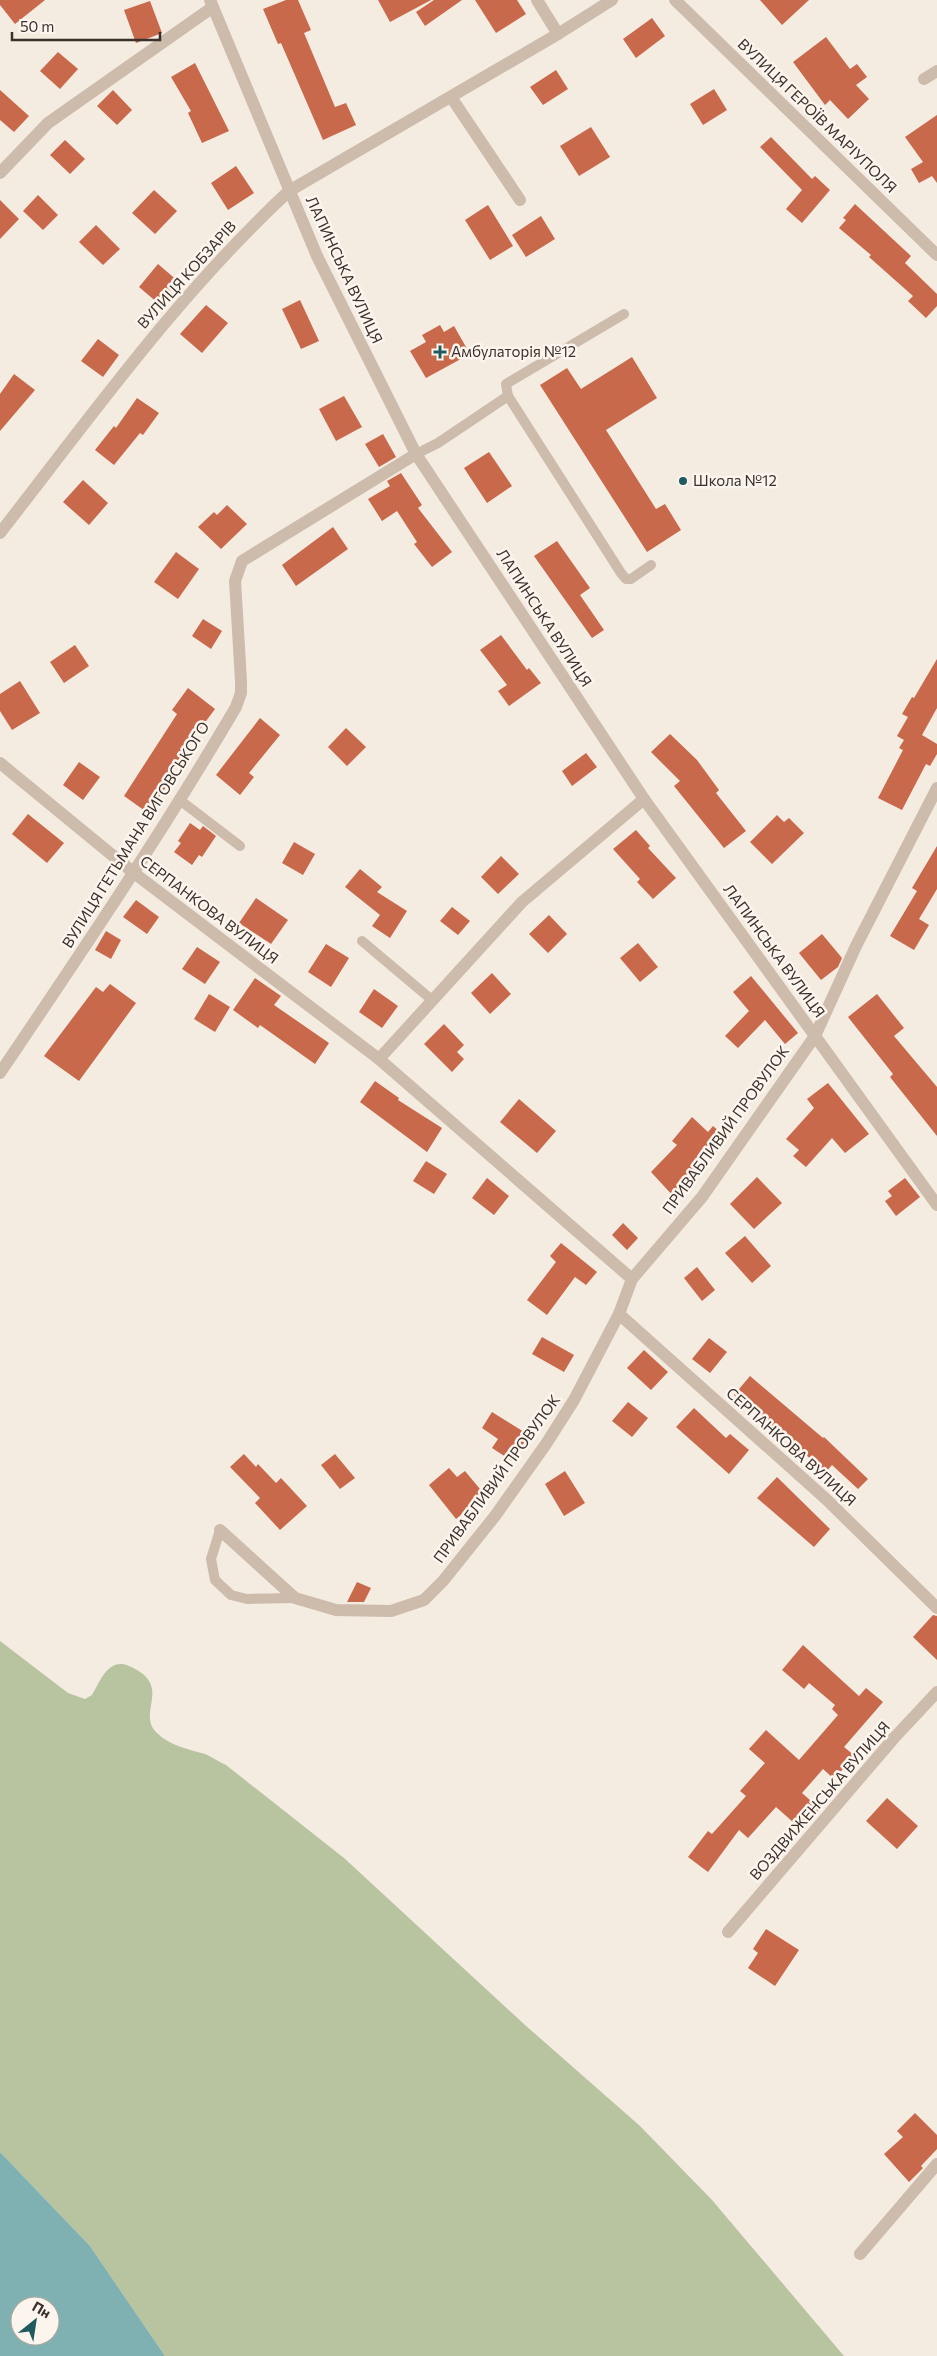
<svg xmlns="http://www.w3.org/2000/svg" width="937" height="2356" font-family="Commissioner,sans-serif">
	<rect width="100%" height="100%" fill="#f4ebe1"/>
	<!-- green -->
	<path fill="#b8c4a0" d="M0,1641L68,1693L85,1699L92,1695C100,1682 108,1657 129,1666C175,1686 135,1712 157,1733C170,1746 188,1749 205,1754C212,1757 219,1762 226,1765L344,1858L525,2025L640,2126L712,2200L844,2356H165L90,2246L0,2152Z"/>
	<!-- water -->
	<path fill="#7fb0b2" fill-rule="evenodd" d="M0,2152L90,2246L165,2356H0ZM20,2306H50V2336H20Z"/>
	<!-- building -->
	<g fill="#c8694b">
		<polygon points="0,0 45,0 15,24 0,5"/>
		<polygon points="286,0 298,0 311,30 304,33 335,107 346,103 356,125 323,140 281,43 278,44 263,9"/>
		<polygon points="378,0 431,0 390,22"/>
		<polygon points="434,0 462,0 425,26 416,12"/>
		<polygon points="475,0 517,0 526,14 496,33"/>
		<polygon points="760,0 809,0 782,25"/>
		<polygon points="150,1 162,33 136,43 124,10"/>
		<polygon points="652,18 665,36 636,58 623,39"/>
		<polygon points="826,37 850,69 857,64 867,77 856,85 869,99 848,119 830,100 825,105 793,62"/>
		<polygon points="58,52 78,69 60,89 40,71"/>
		<polygon points="195,63 229,131 202,143 188,113 191,111 171,77"/>
		<polygon points="556,70 568,89 543,105 530,87"/>
		<polygon points="714,89 727,110 703,125 690,104"/>
		<polygon points="0,90 29,116 14,132 0,120"/>
		<polygon points="113,90 132,110 117,125 97,106"/>
		<polygon points="937,115 937,183 932,176 919,183 911,169 923,162 905,137"/>
		<polygon points="591,127 610,157 579,176 560,146"/>
		<polygon points="771,137 812,179 815,176 830,190 802,223 786,209 802,190 760,147"/>
		<polygon points="65,140 85,159 70,174 50,155"/>
		<polygon points="236,166 254,193 228,210 211,183"/>
		<polygon points="154,190 177,211 155,234 132,213"/>
		<polygon points="38,195 58,215 43,230 23,211"/>
		<polygon points="0,200 19,219 0,239"/>
		<polygon points="855,204 911,256 905,263 937,294 937,306 926,318 908,301 913,296 869,257 871,255 839,228 846,220 843,218"/>
		<polygon points="488,205 513,246 490,260 465,220"/>
		<polygon points="541,216 555,239 526,257 512,235"/>
		<polygon points="96,225 120,249 103,265 79,242"/>
		<polygon points="158,264 179,282 159,304 139,287"/>
		<polygon points="300,300 319,341 301,349 282,309"/>
		<polygon points="206,305 228,323 202,353 180,334"/>
		<polygon points="440,325 444,332 454,326 470,354 426,378 410,351 426,342 422,335"/>
		<polygon points="98,339 119,355 103,377 81,361"/>
		<polygon points="632,357 657,398 606,430 656,509 665,504 681,530 647,552 540,385 567,368 581,389"/>
		<polygon points="14,374 35,390 0,431 0,394"/>
		<polygon points="344,396 362,427 336,441 319,409"/>
		<polygon points="137,398 159,413 143,435 140,433 114,465 95,450 114,426 116,428"/>
		<polygon points="383,434 396,457 379,467 365,444"/>
		<polygon points="489,452 512,486 487,503 464,468"/>
		<polygon points="401,473 422,505 418,508 452,552 432,567 414,544 417,542 397,511 382,521 368,499 390,486 387,481"/>
		<polygon points="83,480 108,503 89,525 63,502"/>
		<polygon points="227,505 247,524 221,549 198,527 214,512 217,515"/>
		<polygon points="333,527 348,549 296,586 282,565"/>
		<polygon points="557,541 590,588 580,595 604,630 592,638 534,556"/>
		<polygon points="176,552 199,569 178,599 154,582"/>
		<polygon points="203,619 222,631 211,649 192,636"/>
		<polygon points="501,635 527,670 529,668 541,683 509,706 498,691 507,685 480,650"/>
		<polygon points="75,645 89,666 64,683 50,662"/>
		<polygon points="937,659 937,708 922,735 937,744 937,754 930,766 926,764 902,810 878,798 903,750 899,748 904,740 897,736 908,717 902,714 912,697 914,698"/>
		<polygon points="20,681 40,713 12,730 0,711 0,694"/>
		<polygon points="188,688 215,709 183,752 185,753 163,786 166,787 148,813 124,796 177,714 172,710"/>
		<polygon points="260,718 280,735 249,773 254,777 240,795 216,775"/>
		<polygon points="346,728 366,747 347,766 328,747"/>
		<polygon points="670,734 697,760 719,790 716,793 746,831 724,848 674,786 680,781 651,752"/>
		<polygon points="586,753 597,767 572,786 562,771"/>
		<polygon points="79,762 100,777 83,800 63,785"/>
		<polygon points="28,814 64,843 47,863 12,834"/>
		<polygon points="777,815 784,822 789,818 804,833 772,864 750,842"/>
		<polygon points="190,823 200,830 203,826 216,836 202,857 199,855 192,865 174,852 181,843 178,841"/>
		<polygon points="636,830 650,846 648,848 676,878 653,899 637,882 640,879 613,849"/>
		<polygon points="294,842 315,854 303,875 282,863"/>
		<polygon points="937,846 937,889 919,919 929,925 914,950 890,936 917,891 912,888"/>
		<polygon points="501,856 519,874 498,894 481,877"/>
		<polygon points="360,869 382,887 377,892 407,911 390,938 372,926 380,915 345,887"/>
		<polygon points="256,898 288,920 271,944 239,923"/>
		<polygon points="136,900 159,917 147,934 123,917"/>
		<polygon points="452,907 470,921 458,935 440,921"/>
		<polygon points="549,915 567,934 548,953 529,934"/>
		<polygon points="106,931 121,940 111,959 95,950"/>
		<polygon points="822,934 842,958 838,967 821,980 799,953"/>
		<polygon points="638,943 658,967 640,982 620,958"/>
		<polygon points="326,944 349,958 331,987 308,972"/>
		<polygon points="197,947 220,962 205,984 182,969"/>
		<polygon points="492,973 511,994 490,1014 471,993"/>
		<polygon points="751,976 798,1033 785,1044 765,1020 738,1048 725,1036 749,1011 733,992"/>
		<polygon points="255,978 281,996 274,1005 329,1043 315,1064 260,1025 258,1028 233,1010"/>
		<polygon points="110,984 136,1003 79,1081 44,1056 96,987 103,992"/>
		<polygon points="374,989 398,1006 382,1028 359,1012"/>
		<polygon points="209,994 230,1007 215,1032 194,1019"/>
		<polygon points="877,994 904,1028 894,1036 937,1087 937,1136 890,1077 893,1074 848,1017"/>
		<polygon points="444,1024 464,1045 457,1052 464,1059 452,1072 424,1044"/>
		<polygon points="375,1081 399,1098 398,1100 442,1128 427,1152 360,1102"/>
		<polygon points="828,1083 869,1134 845,1153 832,1138 806,1167 793,1156 799,1150 786,1139 814,1108 807,1099"/>
		<polygon points="519,1099 556,1131 537,1153 500,1122"/>
		<polygon points="692,1117 708,1132 713,1126 728,1139 674,1197 651,1172 677,1145 672,1141"/>
		<polygon points="426,1161 447,1174 434,1194 413,1181"/>
		<polygon points="757,1177 782,1203 754,1229 730,1204"/>
		<polygon points="487,1178 509,1196 494,1215 472,1198"/>
		<polygon points="905,1178 920,1197 896,1216 885,1201 892,1196 888,1191"/>
		<polygon points="623,1223 638,1238 627,1250 612,1235"/>
		<polygon points="745,1236 771,1266 752,1283 725,1253"/>
		<polygon points="561,1243 597,1272 586,1285 575,1277 547,1315 527,1300 556,1262 550,1256"/>
		<polygon points="697,1267 715,1290 702,1301 684,1278"/>
		<polygon points="542,1337 574,1355 564,1372 532,1354"/>
		<polygon points="709,1338 727,1352 710,1373 692,1359"/>
		<polygon points="644,1350 668,1372 651,1390 627,1368"/>
		<polygon points="750,1376 823,1438 824,1437 868,1479 858,1489 832,1465 825,1473 799,1448 734,1395"/>
		<polygon points="628,1402 648,1418 632,1437 612,1421"/>
		<polygon points="694,1408 726,1438 730,1434 749,1450 729,1474 676,1427"/>
		<polygon points="492,1412 529,1435 512,1461 492,1448 498,1439 482,1428"/>
		<polygon points="244,1454 256,1467 258,1464 276,1483 281,1478 307,1506 280,1530 255,1503 260,1498 230,1467"/>
		<polygon points="335,1454 355,1478 340,1489 321,1465"/>
		<polygon points="449,1468 457,1477 465,1471 485,1495 456,1519 429,1485"/>
		<polygon points="565,1471 585,1503 564,1516 545,1484"/>
		<polygon points="777,1477 830,1529 814,1547 757,1498"/>
		<polygon points="357,1582 371,1588 364,1602 347,1602"/>
		<polygon points="933,1615 937,1616 937,1660 913,1637"/>
		<polygon points="803,1645 859,1696 866,1688 883,1702 844,1747 855,1756 834,1779 823,1769 802,1793 820,1809 802,1830 776,1807 748,1838 739,1830 708,1872 688,1857 708,1831 712,1834 746,1796 740,1791 765,1763 749,1749 766,1730 799,1760 838,1715 832,1709 835,1705 809,1683 804,1689 782,1670"/>
		<polygon points="887,1798 918,1826 897,1849 866,1821"/>
		<polygon points="766,1929 799,1950 775,1986 748,1968 758,1953 753,1949"/>
		<polygon points="915,2113 937,2135 937,2149 921,2166 923,2168 909,2182 884,2154 903,2137 897,2131"/>
	</g>
	<g fill="none" stroke-linecap="round" stroke-linejoin="round">
		<!-- lane -->
		<g stroke="#cdbbac" stroke-width="10">
			<polyline points="508,396 621,573 626,579 631,579 651,565"/>
			<polyline points="416,454 438,443 508,396 506,384 624,314"/>
			<polyline points="181,801 240,846"/>
			<polyline points="362,941 432,1000"/>
			<polyline points="220,1530 211,1559 215,1580 231,1595 247,1599 295,1598"/>
		</g>
		<!-- street -->
		<g stroke="#cdbbac" stroke-width="12">
			<polyline points="210,0 317,256 416,454 644,799 937,1205"/>
			<polyline points="537,0 558,34"/>
			<polyline points="675,0 937,255"/>
			<polyline points="924,79 937,71"/>
			<polyline points="451,97 520,200"/>
			<polyline points="0,173 48,123 213,7"/>
			<path d="M0,533C92,415 179,293 289,191L558,34L612,0"/>
			<polyline points="0,763 134,873 379,1059 632,1279"/>
			<polyline points="379,1059 522,902 644,799"/>
			<path d="M0,1073C81,953 162,833 236,707L241,693V681L235,581L242,561L416,454"/>
			<polyline points="619,1314 826,1499 937,1608"/>
			<polyline points="220,1530 295,1598 336,1610 391,1611 424,1600 443,1581 495,1516 546,1444 574,1400 619,1314 632,1279 702,1197 815,1036 856,946 937,788"/>
			<polyline points="728,1932 894,1738 937,1692"/>
			<polyline points="860,2254 937,2164"/>
		</g>
	</g>
	<!-- markers -->
	<g fill="#1f5a5e" stroke="#fbf5ee" stroke-width="2">
		<path d="M437.5 344.5h5v5h5v5h-5v5h-5v-5h-5v-5h5z"/>
		<circle cx="683" cy="481" r="5"/>
	</g>
	<g text-anchor="middle" stroke-width="5" stroke-linejoin="round" paint-order="stroke">
		<!-- street labels -->
		<g font-size="15" fill="#3b302b" stroke="#fbf5ee">
			<text transform="translate(817 116) rotate(44)" y="5">ВУЛИЦЯ ГЕРОЇВ МАРІУПОЛЯ</text>
			<text transform="translate(344 270) rotate(65)" y="5">ЛАПИНСЬКА ВУЛИЦЯ</text>
			<text transform="translate(187 275) rotate(-48)" y="5">ВУЛИЦЯ КОБЗАРІВ</text>
			<text transform="translate(544 618) rotate(57)" y="5">ЛАПИНСЬКА ВУЛИЦЯ</text>
			<text transform="translate(136 835) rotate(-58)" y="5">ВУЛИЦЯ ГЕТЬМАНА ВИГОВСЬКОГО</text>
			<text transform="translate(209 910) rotate(37)" y="5">СЕРПАНКОВА ВУЛИЦЯ</text>
			<text transform="translate(774 951) rotate(54)" y="5">ЛАПИНСЬКА ВУЛИЦЯ</text>
			<text transform="translate(726 1130) rotate(-54)" y="5">ПРИВАБЛИВИЙ ПРОВУЛОК</text>
			<text transform="translate(791 1447) rotate(42)" y="5">СЕРПАНКОВА ВУЛИЦЯ</text>
			<text transform="translate(497 1479) rotate(-54)" y="5">ПРИВАБЛИВИЙ ПРОВУЛОК</text>
			<text transform="translate(820 1801) rotate(-49)" y="5">ВОЗДВИЖЕНСЬКА ВУЛИЦЯ</text>
		</g>
		<!-- poi labels -->
		<g font-size="15" fill="#3b302b" stroke="#fbf5ee" text-anchor="start">
			<text x="451" y="357">Амбулаторія №12</text>
			<text x="693" y="486">Школа №12</text>
		</g>
	</g>
	<!-- north arrow -->
	<g transform="translate(35 2321) rotate(30)"><circle r="24" fill="#fbf5ee" stroke="#aea6a0"/>
	<path d="M0-4L9 19L0 12L-9 19Z" fill="#1f5a5e"/>
	<text y="-8" font-size="14" font-weight="bold" text-anchor="middle" fill="#3b302b">Пн</text>
	</g>
	<!-- scale -->
	<path d="M12 32v8h148v-8" fill="none" stroke="#3b302b" stroke-width="2.5"/>
	<text x="20" y="32" font-size="15" fill="#3b302b" stroke="#fbf5ee" stroke-width="4" paint-order="stroke">50 m</text>
</svg>
